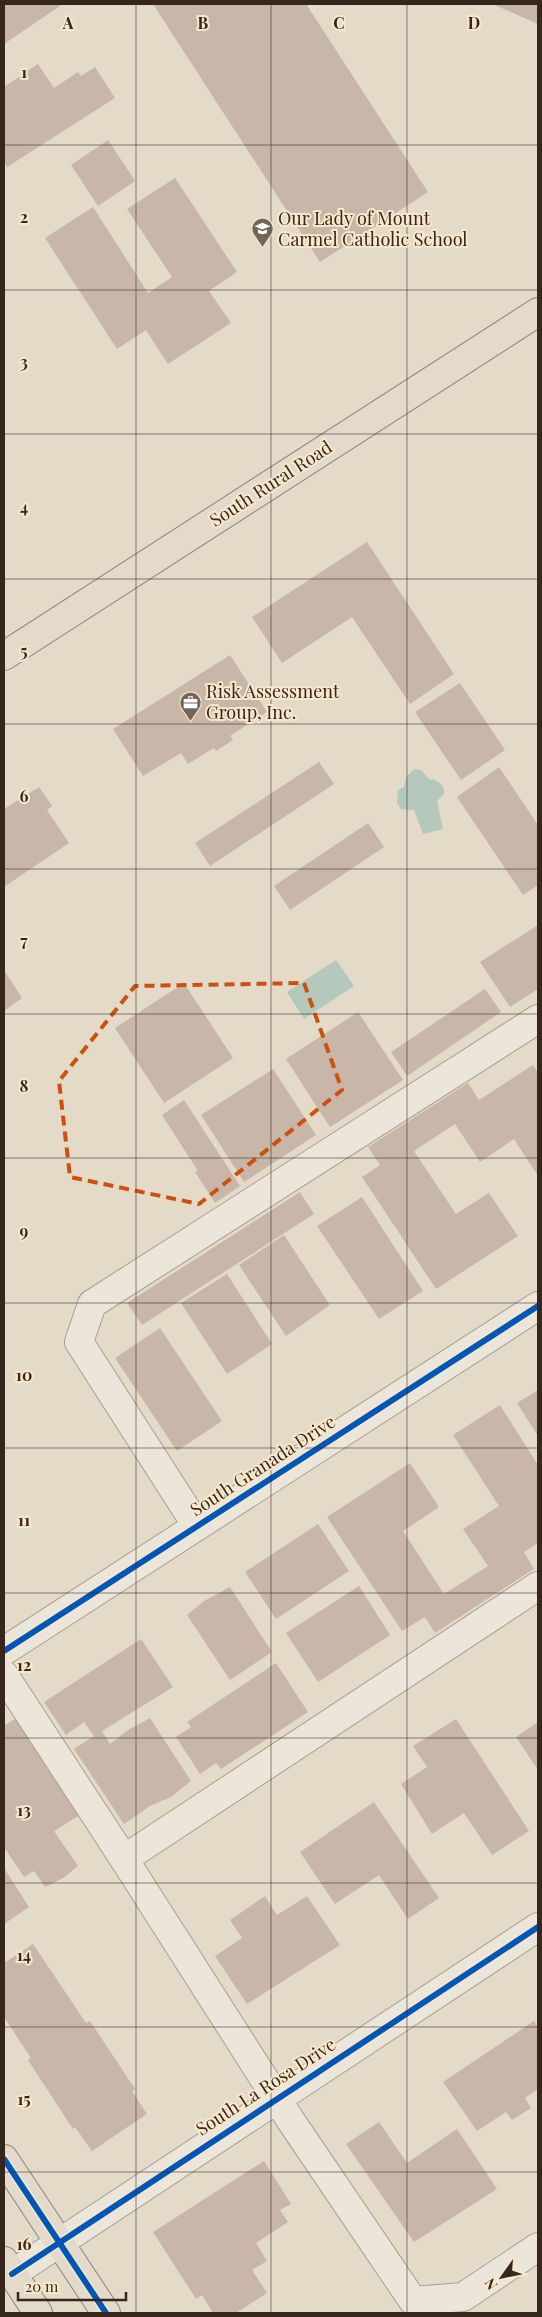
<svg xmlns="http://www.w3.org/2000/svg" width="542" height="2317" font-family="'Playfair Display',serif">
	<rect width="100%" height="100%" fill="#e4dac8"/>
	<!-- water -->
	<g fill="#b4c8bb">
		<path d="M414,769L421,770L430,780L433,779C440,782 445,786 444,794L437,801L443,829L423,834L414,810L401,809L397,803L398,790L404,787L406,777Z"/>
		<polygon points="336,960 354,986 304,1019 287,992"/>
	</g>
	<!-- building -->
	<g fill="#c8b7a9">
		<polygon points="4,4 63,4 4,44"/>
		<polygon points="153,4 306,4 428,192 320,262"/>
		<polygon points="495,4 538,4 538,24 497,6"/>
		<polygon points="38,64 54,88 78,72 81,76 95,67 115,98 7,167 4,161 4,87"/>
		<polygon points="108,140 135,181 98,206 71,165"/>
		<polygon points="175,178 237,272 209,291 231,323 168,364 146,330 117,349 45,238 93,207 148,293 172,277 127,209"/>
		<polygon points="367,542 454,674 410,704 352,617 282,663 252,617"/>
		<polygon points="230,655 267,712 230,736 233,740 216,751 214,748 188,764 181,753 143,776 113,729"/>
		<polygon points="460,683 505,750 461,780 415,712"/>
		<polygon points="319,762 334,784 210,866 195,843"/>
		<polygon points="499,767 538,825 538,885 523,895 457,797"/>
		<polygon points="39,787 52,806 47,810 69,843 4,887 4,809"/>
		<polygon points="368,823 384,847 290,910 274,886"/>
		<polygon points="538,925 538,989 510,1007 480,962"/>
		<polygon points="4,970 22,998 4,1011"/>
		<polygon points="184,983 233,1058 164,1103 115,1028"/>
		<polygon points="485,989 501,1012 407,1076 391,1052"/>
		<polygon points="358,1012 403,1080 330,1127 286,1059"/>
		<polygon points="533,1065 538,1073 538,1176 514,1139 480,1162 455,1124 414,1151 456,1214 489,1193 518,1236 436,1289 362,1177 380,1165 368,1147 468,1083 479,1100"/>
		<polygon points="273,1069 316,1135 244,1182 201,1115"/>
		<polygon points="184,1100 240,1186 215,1203 195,1172 198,1171 162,1115"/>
		<polygon points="300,1192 314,1214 142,1325 127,1303"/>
		<polygon points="362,1197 423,1291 379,1319 317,1226"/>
		<polygon points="284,1235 330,1305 286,1336 239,1265"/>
		<polygon points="227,1274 272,1344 227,1374 181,1303"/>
		<polygon points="160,1328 222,1421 177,1451 115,1358"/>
		<polygon points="538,1390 538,1436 517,1403"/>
		<polygon points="500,1405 538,1465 538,1543 524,1552 534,1569 435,1633 425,1617 402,1631 327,1517 410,1463 439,1507 403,1531 444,1594 488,1566 463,1529 499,1506 453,1435"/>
		<polygon points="318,1524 349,1571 276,1619 245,1572"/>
		<polygon points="359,1586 390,1635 318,1682 286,1633"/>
		<polygon points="230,1587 272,1652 230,1680 187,1615 204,1601"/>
		<polygon points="141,1639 173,1687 102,1731 110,1744 128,1730 150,1718 191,1781 171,1797 150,1806 124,1824 74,1749 94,1736 84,1722 66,1735 44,1702"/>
		<polygon points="276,1663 308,1712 221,1769 216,1763 200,1774 176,1737 191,1727 187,1722"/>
		<polygon points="16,1718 80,1815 54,1831 78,1866 63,1878 45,1887 34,1871 24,1877 4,1847 4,1726"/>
		<polygon points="456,1719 529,1831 492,1855 464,1813 432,1834 401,1784 427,1767 413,1746"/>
		<polygon points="538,1722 538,1770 516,1737"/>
		<polygon points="374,1802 439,1898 408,1919 379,1875 335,1904 300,1852"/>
		<polygon points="4,1868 29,1907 4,1924"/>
		<polygon points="265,1896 277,1915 307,1896 340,1945 247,2004 215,1956 242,1938 230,1920"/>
		<polygon points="33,1944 86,2023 90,2021 135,2089 132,2091 147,2114 92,2151 75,2127 73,2129 28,2060 31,2058 4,2017 4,1963"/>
		<polygon points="534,2021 538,2028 538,2089 525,2098 531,2108 512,2120 506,2112 477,2131 443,2082"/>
		<polygon points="379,2122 407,2163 457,2129 497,2189 414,2242 346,2144"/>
		<polygon points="264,2161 291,2204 280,2210 288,2222 256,2243 267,2261 252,2270 267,2293 236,2313 213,2313 202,2295 196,2299 153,2232"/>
	</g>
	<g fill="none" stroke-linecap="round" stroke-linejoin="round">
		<defs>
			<g id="minor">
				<polyline points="197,1526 79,1342 92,1304 538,1019"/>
				<polyline points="538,1586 124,1859 291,2121 413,2301 463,2297 538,2247"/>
				<polyline points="4,1651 538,1306"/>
				<polyline points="4,1675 124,1859"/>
				<polyline points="12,2274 538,1927"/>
			</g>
			<g id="major">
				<polyline points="4,656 538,312"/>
				<polyline points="4,2159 106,2313"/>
				<polyline points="4,2261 38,2313"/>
			</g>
		</defs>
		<!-- minor casing -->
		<use href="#minor" stroke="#a89f92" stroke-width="30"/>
		<!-- major casing -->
		<use href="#major" stroke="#8e8479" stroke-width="30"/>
		<!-- minor -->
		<use href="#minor" stroke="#ece5da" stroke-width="28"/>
		<!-- major -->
		<use href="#major" stroke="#e3dacb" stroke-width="28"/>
		<defs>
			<g id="cycleway">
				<polyline points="4,1651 538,1306"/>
				<polyline points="4,2159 106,2313"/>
				<polyline points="12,2274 538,1927"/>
			</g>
		</defs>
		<!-- cycleway casing -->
		<use href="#cycleway" stroke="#f7e8cc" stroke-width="9"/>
		<!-- cycleway -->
		<use href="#cycleway" stroke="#0057b8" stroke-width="6"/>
	</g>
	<!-- marked area -->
	<path fill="none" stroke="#cd510e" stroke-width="4" stroke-dasharray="10 6" stroke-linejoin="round" d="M304,983L342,1090L199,1204L70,1177L59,1081L135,986Z"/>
	<!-- grid -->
	<path fill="none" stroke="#37261b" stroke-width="1" stroke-opacity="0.55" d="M136,4V2313M271,4V2313M407,4V2313M4,145H538M4,290H538M4,434H538M4,579H538M4,724H538M4,869H538M4,1014H538M4,1158H538M4,1303H538M4,1448H538M4,1593H538M4,1738H538M4,1883H538M4,2027H538M4,2172H538"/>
	<!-- icons -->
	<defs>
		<symbol id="school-pin" viewBox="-11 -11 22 30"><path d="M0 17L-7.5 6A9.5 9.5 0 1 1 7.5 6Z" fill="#746558" stroke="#f7e8cc"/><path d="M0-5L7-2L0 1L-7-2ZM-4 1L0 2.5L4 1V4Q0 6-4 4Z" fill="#fff"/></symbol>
		<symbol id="office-pin" viewBox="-11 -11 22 30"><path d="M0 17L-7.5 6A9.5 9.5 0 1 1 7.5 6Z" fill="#746558" stroke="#f7e8cc"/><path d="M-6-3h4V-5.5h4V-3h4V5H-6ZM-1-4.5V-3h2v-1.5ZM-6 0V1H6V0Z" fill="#fff"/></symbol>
	</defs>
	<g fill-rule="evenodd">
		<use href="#school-pin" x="250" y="216" width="25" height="34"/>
		<use href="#office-pin" x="178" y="690" width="25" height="34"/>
	</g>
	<g text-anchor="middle" stroke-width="4" stroke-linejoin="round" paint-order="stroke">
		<!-- poi labels -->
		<g font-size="18" fill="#37261b" stroke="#f7e8cc" text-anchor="start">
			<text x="278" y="225">Our Lady of Mount<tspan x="278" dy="21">Carmel Catholic School</tspan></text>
			<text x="206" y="698">Risk Assessment<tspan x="206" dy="21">Group, Inc.</tspan></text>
		</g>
		<!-- street labels -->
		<g font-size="18" fill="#37261b" stroke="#f7e8cc">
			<text transform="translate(271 484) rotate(-33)" y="6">South Rural Road</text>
			<text transform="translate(263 1466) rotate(-33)" y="6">South Granada Drive</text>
			<text transform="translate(266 2087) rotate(-33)" y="6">South La Rosa Drive</text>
		</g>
	</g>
	<g font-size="16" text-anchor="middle" font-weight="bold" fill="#37261b" stroke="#f7e8cc" stroke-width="4" stroke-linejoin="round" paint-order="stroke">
		<text x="68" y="29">A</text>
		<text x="203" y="29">B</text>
		<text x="339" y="29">C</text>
		<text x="474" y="29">D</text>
		<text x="24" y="78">1</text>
		<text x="24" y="223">2</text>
		<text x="24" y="368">3</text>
		<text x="24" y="513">4</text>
		<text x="24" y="657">5</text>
		<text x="24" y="802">6</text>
		<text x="24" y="947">7</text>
		<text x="24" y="1092">8</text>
		<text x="24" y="1237">9</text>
		<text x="24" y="1381">10</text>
		<text x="24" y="1526">11</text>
		<text x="24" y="1671">12</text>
		<text x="24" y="1816">13</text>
		<text x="24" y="1961">14</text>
		<text x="24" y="2105">15</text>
		<text x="24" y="2250">16</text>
	</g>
	<!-- border -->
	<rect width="542" height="2317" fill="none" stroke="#37261b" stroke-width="10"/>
	<!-- north arrow -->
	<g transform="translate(502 2277) rotate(237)" stroke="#f7e8cc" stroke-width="4" paint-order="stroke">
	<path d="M0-4L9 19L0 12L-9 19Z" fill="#37261b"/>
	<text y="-8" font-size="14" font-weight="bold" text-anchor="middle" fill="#37261b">N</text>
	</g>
	<!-- scale -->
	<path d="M18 2292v8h108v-8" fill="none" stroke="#37261b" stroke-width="2.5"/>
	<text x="25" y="2292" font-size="15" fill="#37261b" stroke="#f7e8cc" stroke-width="4" paint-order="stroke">20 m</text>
</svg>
